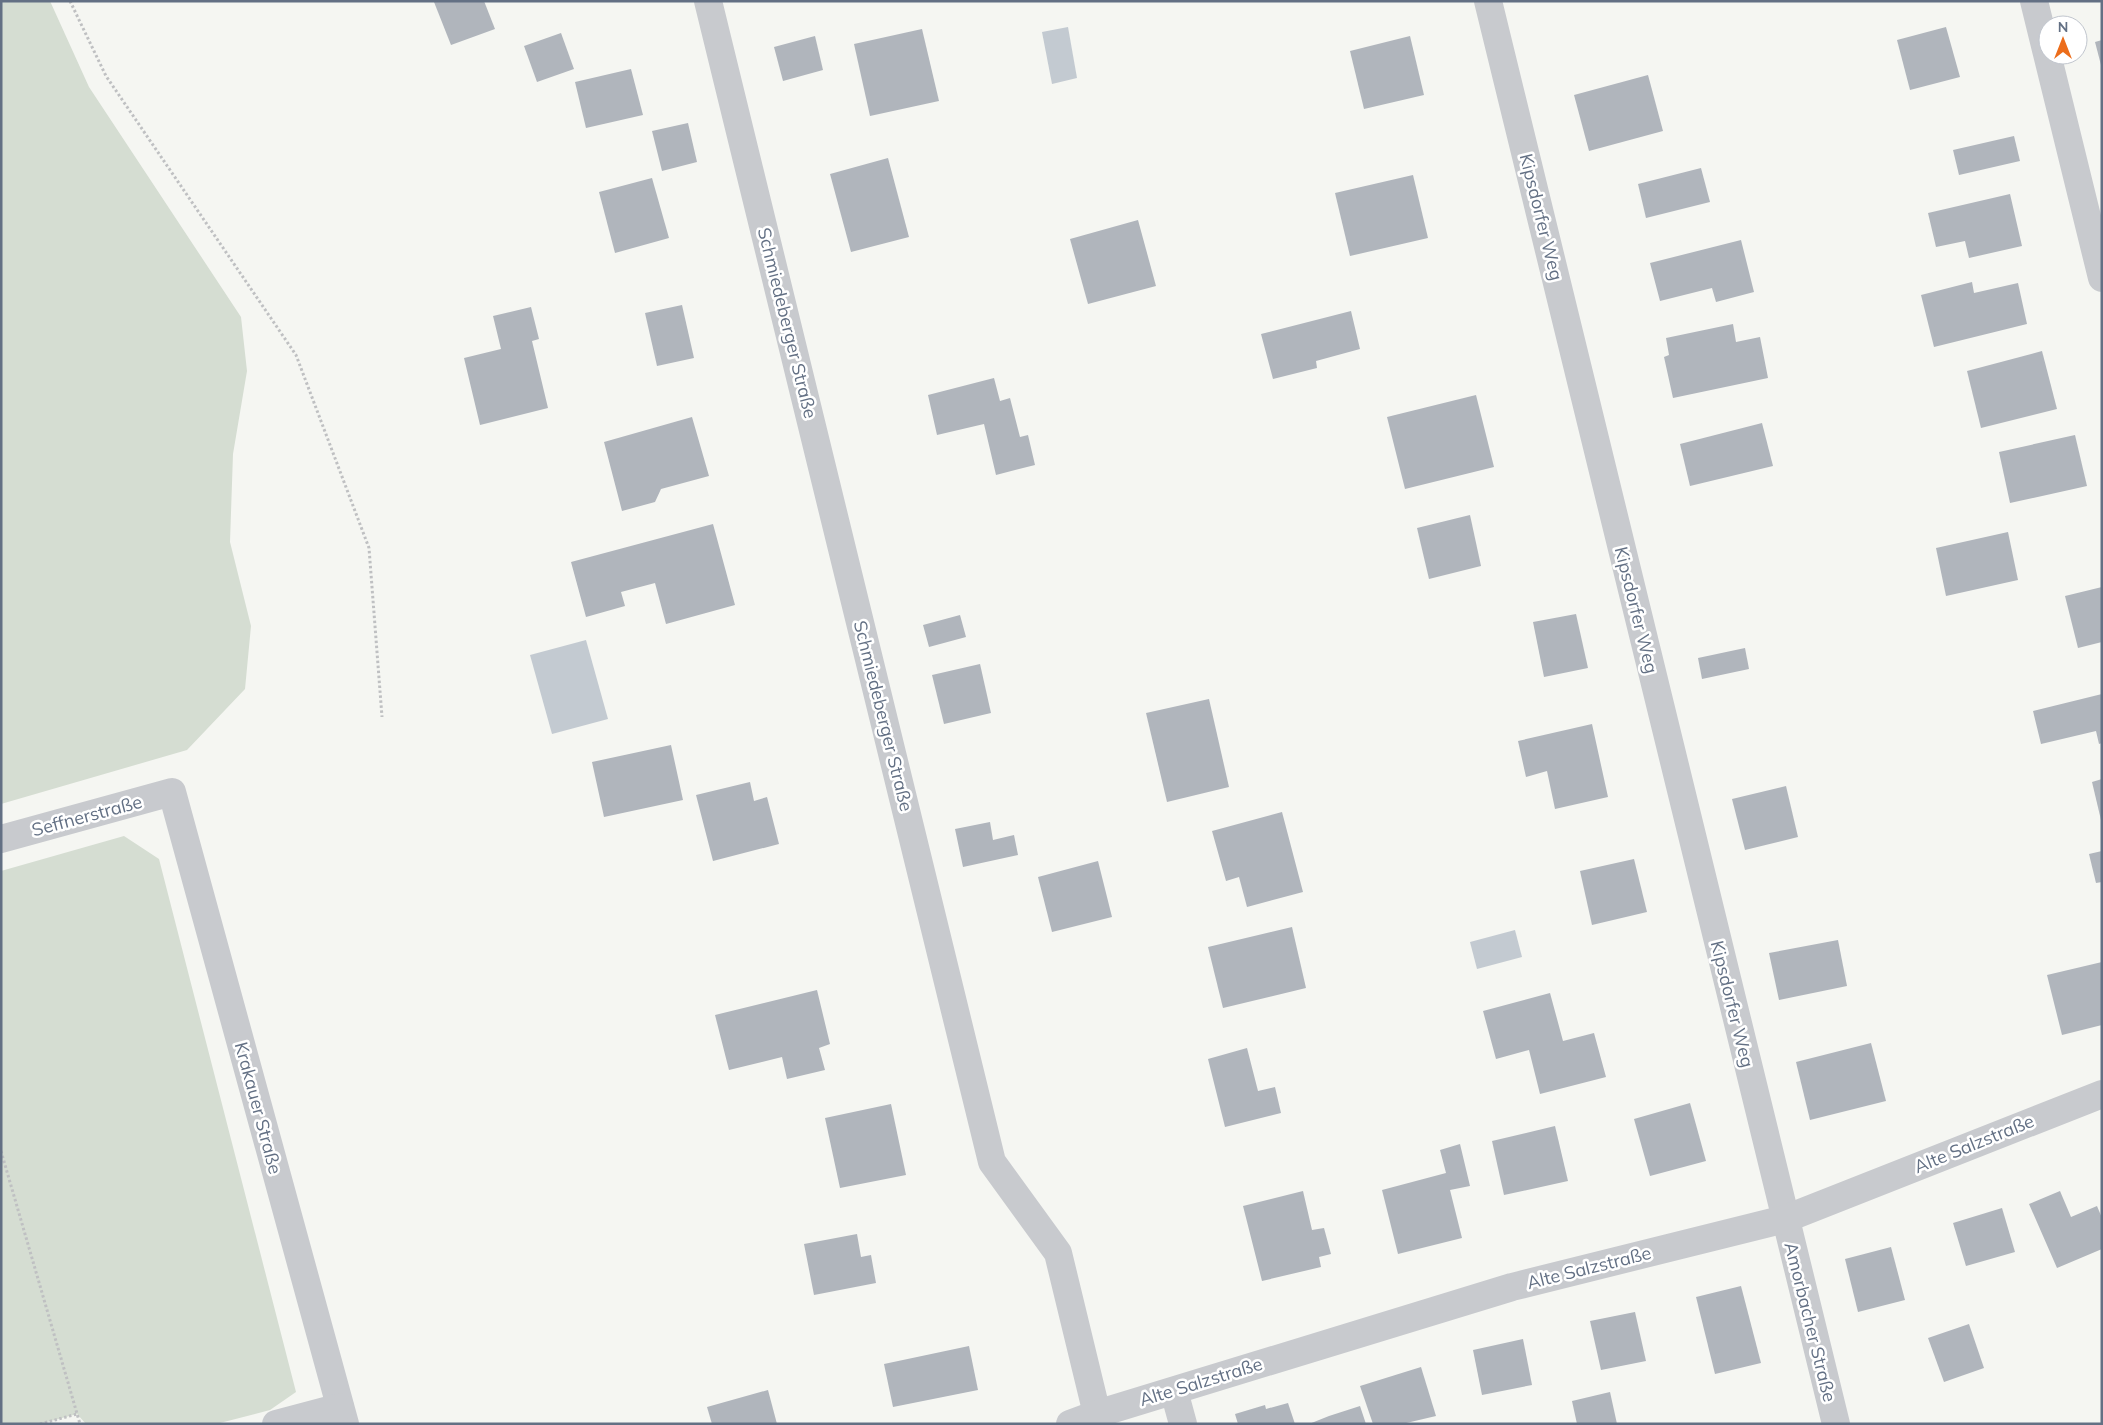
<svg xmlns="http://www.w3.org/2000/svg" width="2103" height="1425" font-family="Mulish,sans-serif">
	<rect width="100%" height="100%" fill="#f5f6f2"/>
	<!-- green -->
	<g fill="#d5ddd2">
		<polygon points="1,1 50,1 89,87 241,317 247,371 233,454 230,542 251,626 245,689 187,750 1,804"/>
		<polygon points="124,836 159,859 296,1392 270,1410 216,1424 86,1424 77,1414 40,1424 1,1424 1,871"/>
	</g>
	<!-- water -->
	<g fill="#c3cad1">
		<polygon points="1068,27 1077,78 1052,84 1042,32"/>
		<polygon points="586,640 608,719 552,734 530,655"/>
		<polygon points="1515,930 1522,957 1477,969 1470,942"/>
	</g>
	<!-- building -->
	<g fill="#b0b5bc">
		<polygon points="484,1 495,29 451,45 434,2"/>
		<polygon points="1946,27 1960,77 1910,90 1897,40"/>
		<polygon points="922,29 939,101 870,116 854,44"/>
		<polygon points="561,33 574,69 537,82 524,46"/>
		<polygon points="815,36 823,70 783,81 774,47"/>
		<polygon points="1410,36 1424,95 1364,109 1350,51"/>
		<polygon points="2102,40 2102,65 2101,65 2095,42"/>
		<polygon points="631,69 643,115 586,128 575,82"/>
		<polygon points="1648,75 1663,131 1589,151 1574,95"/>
		<polygon points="688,123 697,162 662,171 652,131"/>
		<polygon points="2014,136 2020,161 1959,175 1953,150"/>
		<polygon points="888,158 909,237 851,252 830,174"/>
		<polygon points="1701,168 1710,202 1646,218 1638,184"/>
		<polygon points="1413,175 1428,238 1350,256 1335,193"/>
		<polygon points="652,178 669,238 615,253 599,192"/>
		<polygon points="2010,194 2022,246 1969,258 1965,241 1936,247 1928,213"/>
		<polygon points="1138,220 1156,286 1088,304 1070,239"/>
		<polygon points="1741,240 1754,292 1716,302 1712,288 1660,301 1650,263"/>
		<polygon points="1972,282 1974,293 2018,283 2027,324 1934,347 1921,295"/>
		<polygon points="682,305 694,358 657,366 645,313"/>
		<polygon points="531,307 539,339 532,341 548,408 480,425 464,358 501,349 493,316"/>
		<polygon points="1351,311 1360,349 1316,361 1317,368 1273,379 1261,334"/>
		<polygon points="1733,324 1736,342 1760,337 1768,378 1673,398 1664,357 1669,355 1666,338"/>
		<polygon points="2042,351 2057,409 1981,428 1967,371"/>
		<polygon points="994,378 1000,401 1010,398 1020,437 1028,435 1035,465 996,475 984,424 937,435 928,395"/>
		<polygon points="1476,395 1494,467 1405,489 1387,417"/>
		<polygon points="692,417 709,476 661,489 655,502 622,511 604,442"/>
		<polygon points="1762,423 1773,466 1690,486 1680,444"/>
		<polygon points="2075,435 2087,486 2010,503 1999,452"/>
		<polygon points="1470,515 1481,566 1429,579 1417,528"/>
		<polygon points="713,524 735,605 666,624 655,583 621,592 625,606 586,617 571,562"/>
		<polygon points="2008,532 2018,580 1946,596 1936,548"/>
		<polygon points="2102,587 2102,642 2078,648 2065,596"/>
		<polygon points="1576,614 1588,668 1544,677 1533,622"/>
		<polygon points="960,615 966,637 929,647 923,625"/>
		<polygon points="1745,648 1749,669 1702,679 1698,658"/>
		<polygon points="980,664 991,713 944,724 932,675"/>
		<polygon points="2102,694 2102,743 2099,744 2096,731 2041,744 2033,711"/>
		<polygon points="1209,699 1229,787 1167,802 1146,713"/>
		<polygon points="1592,724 1608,797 1555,809 1547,771 1526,777 1518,741"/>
		<polygon points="671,745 683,800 604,817 592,762"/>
		<polygon points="2102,779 2102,819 2101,820 2092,782"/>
		<polygon points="750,782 754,801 767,797 779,844 713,861 696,795"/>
		<polygon points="1786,786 1798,837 1745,850 1732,799"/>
		<polygon points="1282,812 1303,892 1247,907 1239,877 1226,881 1212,831"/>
		<polygon points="990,822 993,840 1014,835 1018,855 963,867 955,829"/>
		<polygon points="2102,851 2102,882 2096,883 2089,854"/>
		<polygon points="1634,859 1647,912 1592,925 1580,871"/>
		<polygon points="1098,861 1112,917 1052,932 1038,877"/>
		<polygon points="1292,927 1306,988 1223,1008 1208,947"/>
		<polygon points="1838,940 1847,986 1779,1000 1769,953"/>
		<polygon points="2102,962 2102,1025 2062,1035 2047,975"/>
		<polygon points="817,990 830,1044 819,1048 825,1070 787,1079 782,1057 729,1070 715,1015"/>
		<polygon points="1550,993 1563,1041 1594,1033 1606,1077 1540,1094 1529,1050 1496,1059 1483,1011"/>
		<polygon points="1871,1043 1886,1101 1810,1120 1796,1062"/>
		<polygon points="1247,1048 1258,1091 1275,1087 1281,1113 1225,1127 1208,1059"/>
		<polygon points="1690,1103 1706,1161 1650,1176 1634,1119"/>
		<polygon points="891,1104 906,1175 840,1188 825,1118"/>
		<polygon points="1555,1126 1568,1181 1504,1195 1492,1141"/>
		<polygon points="1460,1144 1470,1186 1450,1190 1462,1238 1398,1254 1382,1190 1446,1173 1440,1150"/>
		<polygon points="1303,1191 1312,1230 1324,1228 1331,1254 1319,1257 1321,1267 1262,1281 1243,1206"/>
		<polygon points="2060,1191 2071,1217 2097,1206 2102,1218 2102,1249 2057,1268 2029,1204"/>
		<polygon points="2002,1208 2015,1252 1966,1266 1953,1223"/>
		<polygon points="857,1234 861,1257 871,1255 876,1283 814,1295 804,1244"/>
		<polygon points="1891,1247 1905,1300 1858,1312 1845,1259"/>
		<polygon points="1741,1286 1761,1363 1715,1374 1696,1297"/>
		<polygon points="1635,1312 1646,1361 1601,1370 1590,1321"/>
		<polygon points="1969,1324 1984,1368 1944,1382 1928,1338"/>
		<polygon points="1523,1339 1532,1385 1482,1395 1473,1350"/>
		<polygon points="969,1346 978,1390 893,1407 884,1364"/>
		<polygon points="1421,1367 1436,1416 1402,1424 1373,1424 1360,1386"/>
		<polygon points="768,1390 777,1424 712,1424 707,1407"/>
		<polygon points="1610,1392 1617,1424 1577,1424 1572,1401"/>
		<polygon points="1288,1403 1295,1424 1238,1424 1235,1414 1265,1405 1266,1409"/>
		<polygon points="1360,1406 1366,1424 1309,1424 1329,1416"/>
	</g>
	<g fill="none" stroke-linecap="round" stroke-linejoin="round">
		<!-- path -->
		<g stroke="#bfc0c2" stroke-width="3" stroke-dasharray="2.5 2.5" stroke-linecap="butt">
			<polyline points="70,1 106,76 296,355 369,548 382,717"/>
			<polyline points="1,1151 80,1424"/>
			<polyline points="40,1424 77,1414"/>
		</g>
		<!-- street -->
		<g stroke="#c8cace" stroke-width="28">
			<polyline points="708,1 992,1162 1058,1253 1097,1414"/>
			<polyline points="1488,1 1836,1424"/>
			<polyline points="2034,1 2102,278"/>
			<polyline points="1,839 172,792 345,1424"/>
			<polyline points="1174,1391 1183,1424"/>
			<polyline points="276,1424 340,1407"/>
			<polyline points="1070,1424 1097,1414 1512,1287 1785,1219 2102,1094"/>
		</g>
	</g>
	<g text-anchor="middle" stroke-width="5" stroke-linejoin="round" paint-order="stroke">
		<!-- street labels -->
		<g font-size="18" fill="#637084" stroke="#fff">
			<text transform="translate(1541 217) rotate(76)" y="6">Kipsdorfer Weg</text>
			<text transform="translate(787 323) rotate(76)" y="6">Schmiedeberger Straße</text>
			<text transform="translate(1636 610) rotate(76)" y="6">Kipsdorfer Weg</text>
			<text transform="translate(883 716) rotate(76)" y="6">Schmiedeberger Straße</text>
			<text transform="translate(87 816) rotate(-15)" y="6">Seffnerstraße</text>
			<text transform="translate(1732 1004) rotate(76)" y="6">Kipsdorfer Weg</text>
			<text transform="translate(258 1108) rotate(75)" y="6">Krakauer Straße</text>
			<text transform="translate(1974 1144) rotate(-22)" y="6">Alte Salzstraße</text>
			<text transform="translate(1589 1268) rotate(-14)" y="6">Alte Salzstraße</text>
			<text transform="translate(1810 1322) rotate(76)" y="6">Amorbacher Straße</text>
			<text transform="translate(1201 1382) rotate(-17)" y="6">Alte Salzstraße</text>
		</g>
	</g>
	<!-- border -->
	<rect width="2103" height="1425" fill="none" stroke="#637084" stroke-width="5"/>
	<!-- north arrow -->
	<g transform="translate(2063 40)"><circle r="24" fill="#ffffff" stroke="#c1c6ce"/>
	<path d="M0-4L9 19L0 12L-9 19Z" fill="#ec6d1b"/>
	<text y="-8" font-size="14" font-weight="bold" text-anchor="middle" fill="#637084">N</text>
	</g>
</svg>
